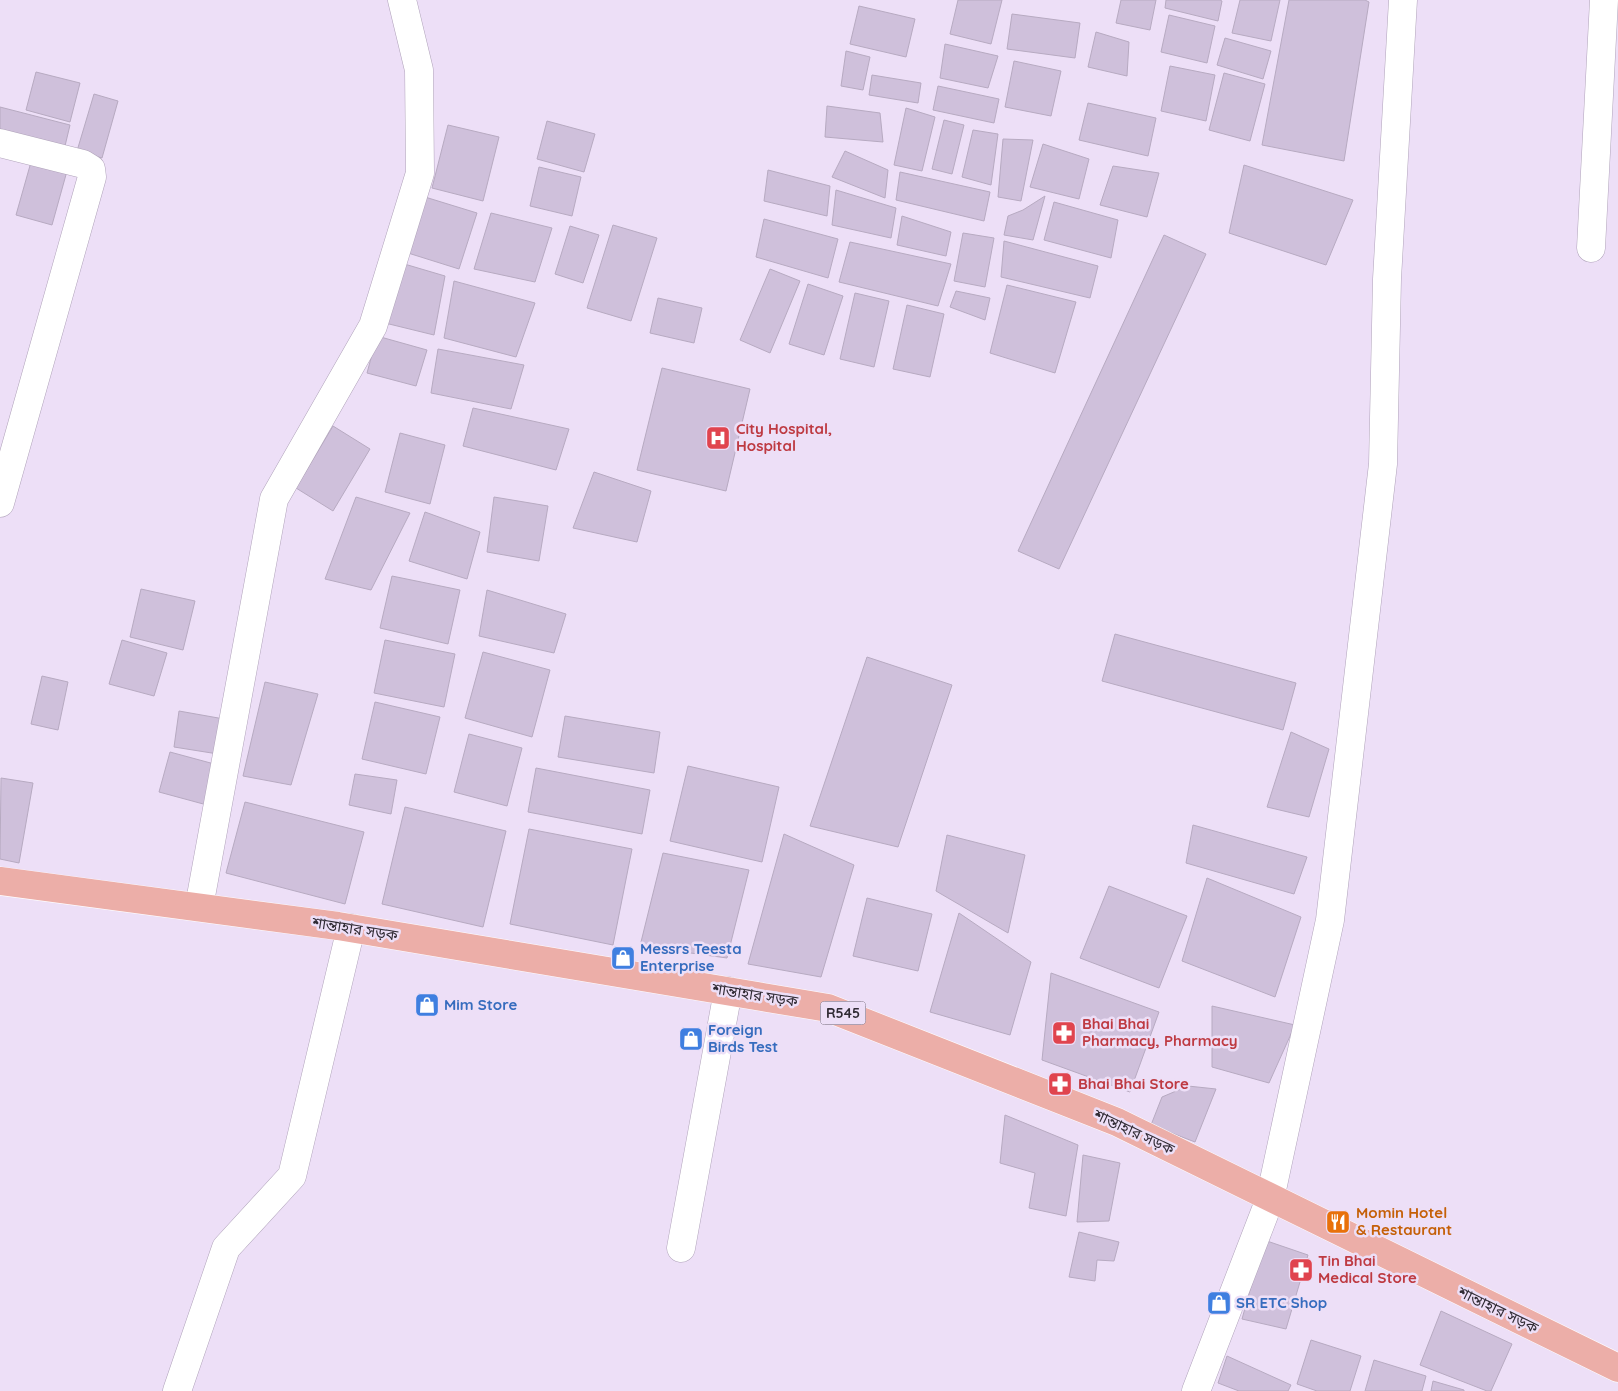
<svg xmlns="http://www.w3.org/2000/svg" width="1618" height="1391" font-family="Quicksand,'Noto Sans Bengali',sans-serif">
	<rect width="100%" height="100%" fill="#eddff7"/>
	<!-- building -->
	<g fill="#cfc0db" stroke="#b7aac1">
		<polygon points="958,0 1002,0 991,44 950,34"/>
		<polygon points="1121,0 1156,0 1150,30 1116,23"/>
		<polygon points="1166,0 1220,0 1222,1 1218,21 1165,8"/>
		<polygon points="1240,0 1280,0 1271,41 1232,33"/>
		<polygon points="1289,0 1365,0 1369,2 1344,161 1262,145"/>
		<polygon points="859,6 915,19 906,57 850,44"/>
		<polygon points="1012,14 1080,23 1075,58 1007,49"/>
		<polygon points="1169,15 1215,26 1207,63 1161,52"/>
		<polygon points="1096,32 1129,42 1127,76 1088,67"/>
		<polygon points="1225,38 1271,51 1263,79 1217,65"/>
		<polygon points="945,44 998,56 988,88 940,78"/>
		<polygon points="846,51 870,57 863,90 841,86"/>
		<polygon points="1014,61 1061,71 1051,116 1005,107"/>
		<polygon points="1170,66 1215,75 1206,121 1161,111"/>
		<polygon points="36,72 80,83 70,122 26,110"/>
		<polygon points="1224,73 1265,84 1250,141 1209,130"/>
		<polygon points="872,75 921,83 918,103 869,95"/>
		<polygon points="938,86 999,99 994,123 933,110"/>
		<polygon points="94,94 118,101 102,158 77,151"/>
		<polygon points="1088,103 1156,118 1148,156 1079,140"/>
		<polygon points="827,106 880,113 883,142 825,137"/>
		<polygon points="0,107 70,125 65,146 0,130"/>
		<polygon points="906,108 935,117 922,171 894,165"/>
		<polygon points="944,120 964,125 952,174 932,169"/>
		<polygon points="547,121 595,134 584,172 537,159"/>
		<polygon points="448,125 499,137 483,201 432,188"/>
		<polygon points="973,130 998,134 991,185 962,177"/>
		<polygon points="1003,139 1033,140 1021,201 998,197"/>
		<polygon points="1043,144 1089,159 1079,199 1030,187"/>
		<polygon points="845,151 888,170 885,198 832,177"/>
		<polygon points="31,162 67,171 52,225 16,215"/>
		<polygon points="1244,165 1353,200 1326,265 1229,233"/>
		<polygon points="1113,166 1159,173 1147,217 1100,205"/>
		<polygon points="539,167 581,177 572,216 530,206"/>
		<polygon points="768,170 830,186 827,216 764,201"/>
		<polygon points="900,172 990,192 984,221 896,200"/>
		<polygon points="836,190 896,208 891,238 832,225"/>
		<polygon points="1045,196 1033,240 1004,235 1008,216 1023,210"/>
		<polygon points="425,197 477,213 459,269 408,253"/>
		<polygon points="1054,202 1118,220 1111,258 1044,240"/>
		<polygon points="491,213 552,228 535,282 474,269"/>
		<polygon points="902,216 951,232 946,256 897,245"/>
		<polygon points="764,219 838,239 828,278 756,257"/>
		<polygon points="613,225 657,238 631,321 587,308"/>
		<polygon points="570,226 599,235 583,283 555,274"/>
		<polygon points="963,233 994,238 985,287 954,281"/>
		<polygon points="1164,235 1206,254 1059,569 1018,551"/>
		<polygon points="1004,241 1098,266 1090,298 1001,277"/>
		<polygon points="850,242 951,264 938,306 839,282"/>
		<polygon points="401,263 445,276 434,335 385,323"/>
		<polygon points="770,269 800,281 770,353 740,340"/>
		<polygon points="454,281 535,303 516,357 444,338"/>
		<polygon points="808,284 843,296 824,355 789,344"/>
		<polygon points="1007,285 1076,302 1055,373 990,353"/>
		<polygon points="956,291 990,298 985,320 950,307"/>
		<polygon points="855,293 889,301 874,367 840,359"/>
		<polygon points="658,298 702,308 694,343 650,333"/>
		<polygon points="907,305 944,314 930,377 893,369"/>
		<polygon points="377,336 427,350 416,386 367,373"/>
		<polygon points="438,349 524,365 511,409 431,393"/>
		<polygon points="662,368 750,389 726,491 637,470"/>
		<polygon points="473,408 569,429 556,470 463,446"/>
		<polygon points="333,426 370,449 333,511 296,488"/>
		<polygon points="400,433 445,445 430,504 385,492"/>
		<polygon points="594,472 651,491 637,542 573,528"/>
		<polygon points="356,497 410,513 371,590 325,579"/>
		<polygon points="494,497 548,506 539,561 487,552"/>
		<polygon points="425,512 480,532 467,579 409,561"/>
		<polygon points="392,576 460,590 448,644 380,628"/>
		<polygon points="141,589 195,601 183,650 130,637"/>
		<polygon points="487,590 566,614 554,653 479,636"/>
		<polygon points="1115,634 1296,683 1283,730 1102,681"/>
		<polygon points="122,640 167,653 154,696 109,684"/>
		<polygon points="385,640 455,654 444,707 374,693"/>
		<polygon points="483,652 550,670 532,737 465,718"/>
		<polygon points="867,657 952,685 898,847 810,826"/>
		<polygon points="42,676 68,682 58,730 31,724"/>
		<polygon points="265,682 318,694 291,785 243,776"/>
		<polygon points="375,702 440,717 426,774 362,759"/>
		<polygon points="179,711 224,719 218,754 174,747"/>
		<polygon points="565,716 660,732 654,773 558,757"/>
		<polygon points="1291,732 1329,749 1309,817 1267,807"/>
		<polygon points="469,734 522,748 507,806 454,792"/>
		<polygon points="170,752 218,765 207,805 159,792"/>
		<polygon points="688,766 779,787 762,862 670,841"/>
		<polygon points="536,768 650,790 642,834 528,812"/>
		<polygon points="355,774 397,780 391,814 349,805"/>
		<polygon points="1,778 33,783 19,863 0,859"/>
		<polygon points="245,802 364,832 345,904 226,873"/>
		<polygon points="405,807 506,831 483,927 382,904"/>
		<polygon points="1193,825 1307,857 1294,894 1186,863"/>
		<polygon points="529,829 632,849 613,945 510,924"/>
		<polygon points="784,834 854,865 821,977 748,964"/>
		<polygon points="947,835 1025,855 1008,933 936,891"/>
		<polygon points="663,853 749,870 727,958 640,946"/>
		<polygon points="1207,878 1301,917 1275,997 1182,961"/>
		<polygon points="1109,886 1187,916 1159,988 1080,958"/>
		<polygon points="867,898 932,914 918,971 853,956"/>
		<polygon points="959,913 1031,962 1010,1035 930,1012"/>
		<polygon points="1051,973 1159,1012 1130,1092 1042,1060"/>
		<polygon points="1212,1006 1295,1025 1269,1083 1212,1067"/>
		<polygon points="1188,1086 1216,1089 1195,1142 1151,1125 1162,1097"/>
		<polygon points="1005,1115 1078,1145 1066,1216 1029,1208 1035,1173 1000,1163"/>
		<polygon points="1083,1155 1120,1163 1109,1221 1077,1222"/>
		<polygon points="1079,1232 1119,1242 1114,1261 1097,1260 1095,1281 1069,1277"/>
		<polygon points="1264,1240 1308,1255 1286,1329 1242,1319"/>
		<polygon points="1441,1311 1512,1344 1491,1391 1487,1391 1420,1365"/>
		<polygon points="1311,1340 1361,1356 1350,1391 1317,1391 1297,1384"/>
		<polygon points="1227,1356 1291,1385 1288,1391 1239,1391 1218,1383"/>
		<polygon points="1374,1360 1426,1376 1422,1391 1365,1391"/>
		<polygon points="1433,1381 1464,1390 1464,1391 1431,1391"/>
	</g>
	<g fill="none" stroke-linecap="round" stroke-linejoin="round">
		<defs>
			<g id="minor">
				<polyline points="0,143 83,164 91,169 92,177 0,503"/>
				<polyline points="1591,248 1604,0"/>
				<polyline points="199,907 274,499 373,326 420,173 419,70 402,0"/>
				<polyline points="681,1248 728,991"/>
				<polyline points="177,1391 226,1248 292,1176 351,928"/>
				<polyline points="1196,1391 1270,1199 1330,920 1383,464 1387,279 1403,0"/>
			</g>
			<polyline id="major" points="0,881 338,926 828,1008 1117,1122 1618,1368"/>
		</defs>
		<!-- minor casing -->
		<use href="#minor" stroke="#b0a3ba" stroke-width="29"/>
		<!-- major casing -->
		<use href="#major" stroke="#fff" stroke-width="29"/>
		<!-- minor -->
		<use href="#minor" stroke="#fff" stroke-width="28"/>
		<!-- major -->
		<use href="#major" stroke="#ecaea8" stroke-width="28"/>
	</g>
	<!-- icons -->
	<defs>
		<symbol id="hospital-square" viewBox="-11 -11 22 22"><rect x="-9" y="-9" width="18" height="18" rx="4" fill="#e0444e" stroke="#eddff7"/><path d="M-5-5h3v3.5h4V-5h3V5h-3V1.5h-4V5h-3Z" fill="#fff"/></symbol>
		<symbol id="shop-square" viewBox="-11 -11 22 22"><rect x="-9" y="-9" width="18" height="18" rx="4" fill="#3f7fe0" stroke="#eddff7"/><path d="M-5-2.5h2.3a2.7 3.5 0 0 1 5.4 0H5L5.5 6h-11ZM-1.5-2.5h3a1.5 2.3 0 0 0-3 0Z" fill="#fff"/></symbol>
		<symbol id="pharmacy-square" viewBox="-11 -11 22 22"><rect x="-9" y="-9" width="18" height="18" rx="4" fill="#e0444e" stroke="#eddff7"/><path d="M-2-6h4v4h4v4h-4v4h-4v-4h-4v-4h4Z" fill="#fff"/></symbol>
		<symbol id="restaurant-square" viewBox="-11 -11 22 22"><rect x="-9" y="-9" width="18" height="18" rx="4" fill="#e8710a" stroke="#eddff7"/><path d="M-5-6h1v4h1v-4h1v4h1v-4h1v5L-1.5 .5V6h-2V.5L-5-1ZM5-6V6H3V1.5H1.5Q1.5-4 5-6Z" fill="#fff"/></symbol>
	</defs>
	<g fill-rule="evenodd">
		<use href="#hospital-square" x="704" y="424" width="28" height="28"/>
		<use href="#shop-square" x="609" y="944" width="28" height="28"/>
		<use href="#shop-square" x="413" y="991" width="28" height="28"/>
		<use href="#pharmacy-square" x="1050" y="1019" width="28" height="28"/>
		<use href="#shop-square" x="677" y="1025" width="28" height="28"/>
		<use href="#pharmacy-square" x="1046" y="1070" width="28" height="28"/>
		<use href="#restaurant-square" x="1324" y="1208" width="28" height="28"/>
		<use href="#pharmacy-square" x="1287" y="1256" width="28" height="28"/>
		<use href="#shop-square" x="1205" y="1289" width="28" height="28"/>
	</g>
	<g text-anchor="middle" stroke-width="5" stroke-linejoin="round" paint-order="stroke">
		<!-- shield labels -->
		<rect fill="#eddff7" stroke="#69616e" stroke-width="1" x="820.5" y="1001.5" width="45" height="23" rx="4"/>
		<g font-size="14" font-weight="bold" fill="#302b34">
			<text x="843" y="1018">R545</text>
		</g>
		<!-- health labels -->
		<g font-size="15" font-weight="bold" fill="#be3a42" stroke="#eddff7" text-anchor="start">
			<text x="736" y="434">City Hospital,<tspan x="736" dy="17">Hospital</tspan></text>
			<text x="1082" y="1029">Bhai Bhai<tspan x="1082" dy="17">Pharmacy, Pharmacy</tspan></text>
			<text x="1078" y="1089">Bhai Bhai Store</text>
			<text x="1318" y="1266">Tin Bhai<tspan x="1318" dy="17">Medical Store</tspan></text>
		</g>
		<!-- street labels -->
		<g font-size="15" fill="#302b34" stroke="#eddff7">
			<text transform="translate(355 929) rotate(9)" y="5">শান্তাহার সড়ক</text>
			<text transform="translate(755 995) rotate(9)" y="5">শান্তাহার সড়ক</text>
			<text transform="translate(1134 1132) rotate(25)" y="5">শান্তাহার সড়ক</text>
			<text transform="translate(1498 1310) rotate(26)" y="5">শান্তাহার সড়ক</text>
		</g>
		<!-- shop labels -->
		<g font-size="15" font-weight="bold" fill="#366cbe" stroke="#eddff7" text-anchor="start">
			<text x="640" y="954">Messrs Teesta<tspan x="640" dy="17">Enterprise</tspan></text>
			<text x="444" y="1010">Mim Store</text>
			<text x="708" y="1035">Foreign<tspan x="708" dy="17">Birds Test</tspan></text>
			<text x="1236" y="1308">SR ETC Shop</text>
		</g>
		<!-- food labels -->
		<g font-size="15" font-weight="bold" fill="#c56008" stroke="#eddff7" text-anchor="start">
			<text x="1356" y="1218">Momin Hotel<tspan x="1356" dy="17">&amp; Restaurant</tspan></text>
		</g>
	</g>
</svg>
